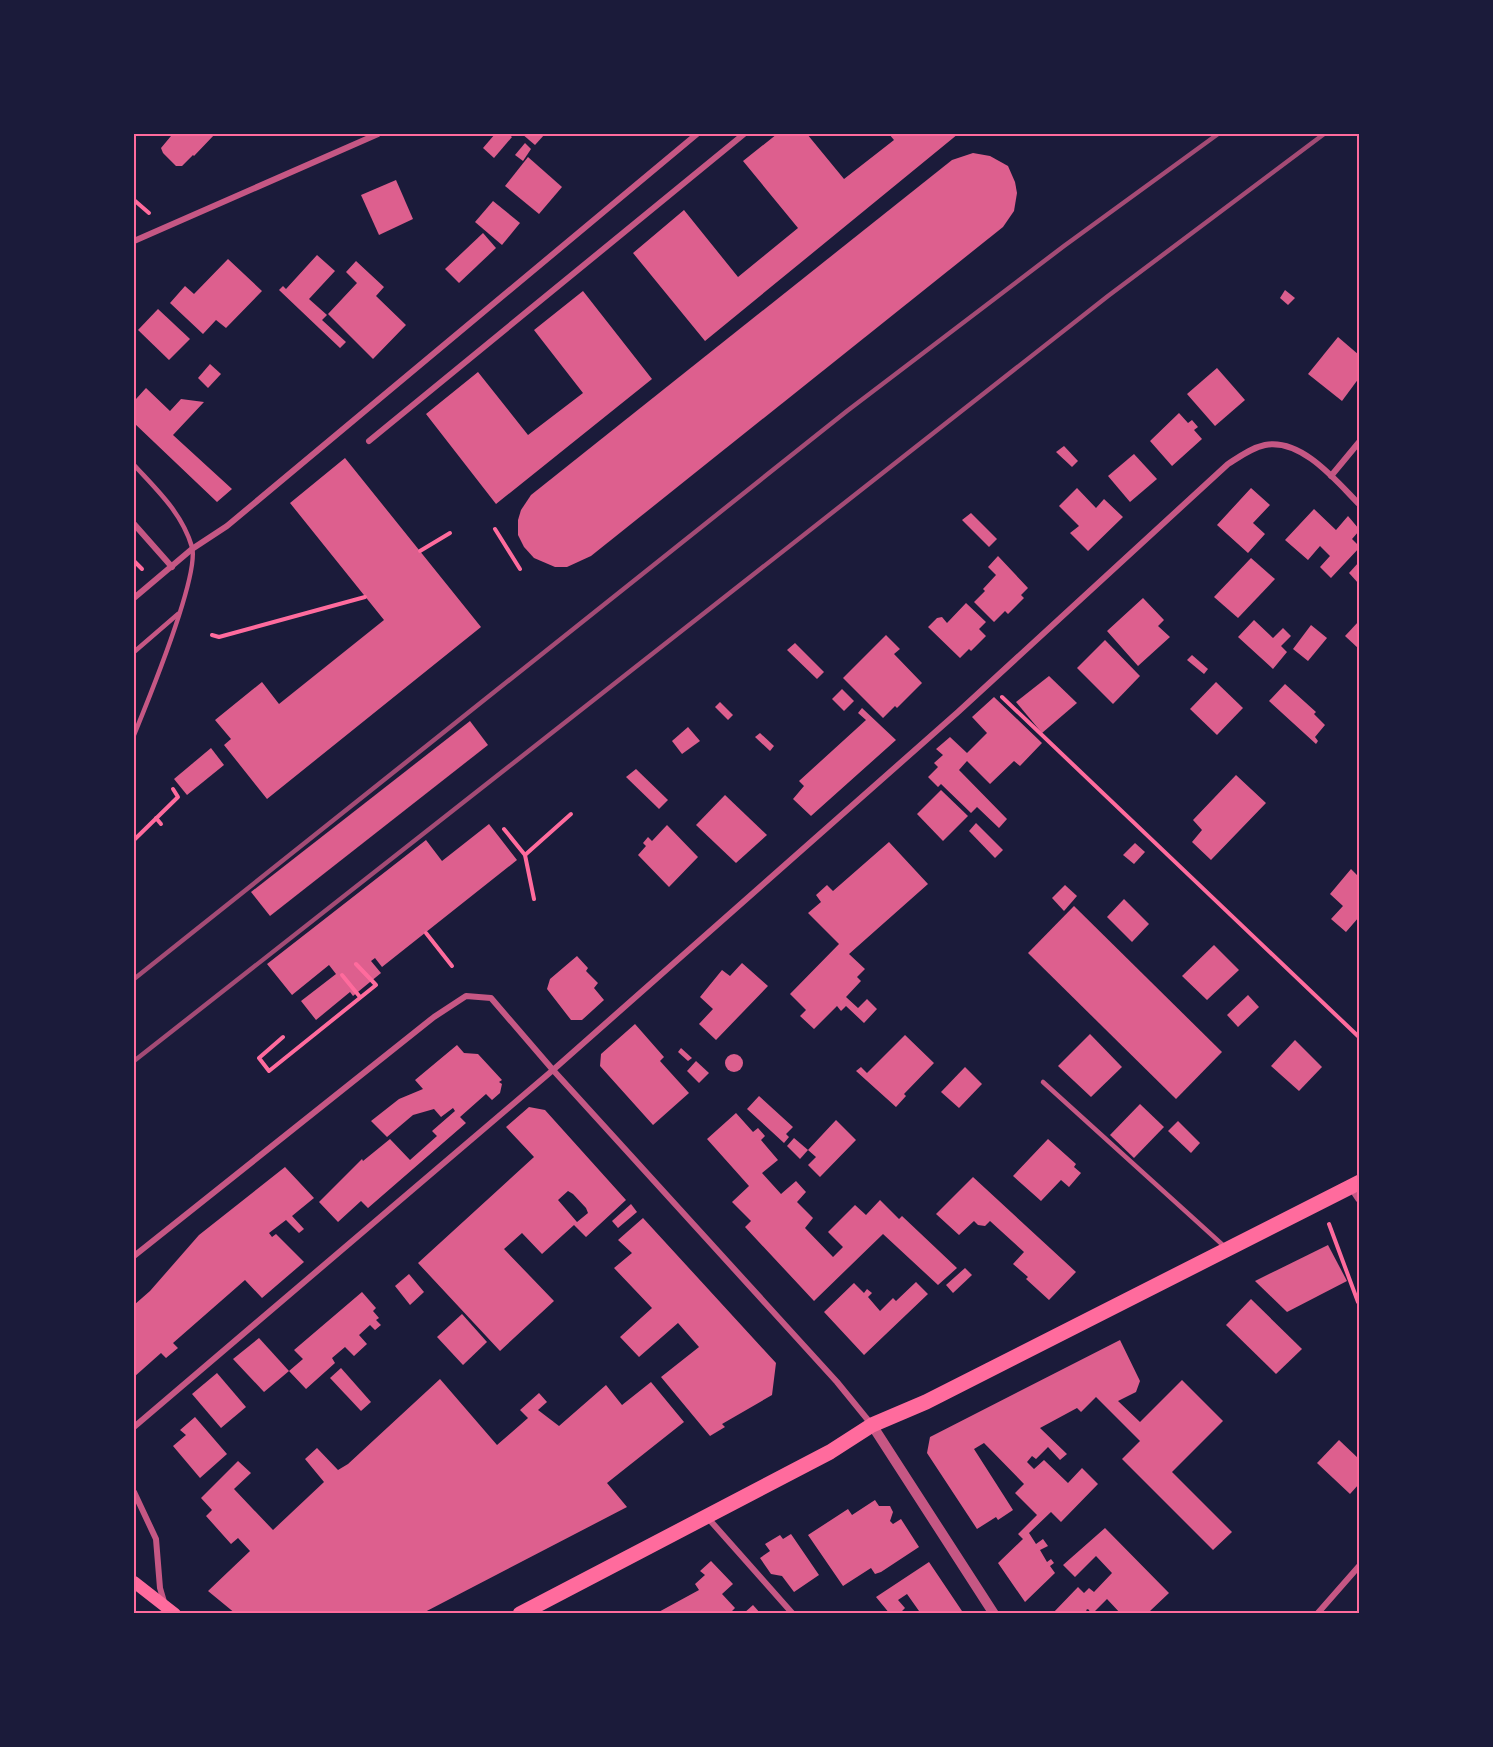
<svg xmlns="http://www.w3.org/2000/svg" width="1493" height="1747" font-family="'Titillium Web',sans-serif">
	<rect width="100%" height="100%" fill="#1b1b3a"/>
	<!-- building -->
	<g fill="#dd5f8e" fill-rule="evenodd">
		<polygon points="168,134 215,134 194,156 193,155 182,166 176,166 163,153 161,148 171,136"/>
		<polygon points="495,134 508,134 512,137 494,158 483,148"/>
		<polygon points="522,134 545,134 535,145"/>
		<polygon points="777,134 807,134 844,179 894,140 889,134 958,134 705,341 633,253 684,210 738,277 798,228 743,161"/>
		<polygon points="525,143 531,149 523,161 515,155"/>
		<polygon points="973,153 990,156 1008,166 1015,182 1017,193 1014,211 1003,227 591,556 567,567 555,567 534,558 524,547 518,535 518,520 521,510 531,495 952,160"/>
		<polygon points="528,157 562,187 539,214 505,186"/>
		<polygon points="396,180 413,219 379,235 361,195"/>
		<polygon points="493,201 520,223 502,245 475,222"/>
		<polygon points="483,233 496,248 459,283 445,269"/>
		<polygon points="317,255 335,271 309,299 327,315 322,320 346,342 340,348 279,290 283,286 286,289"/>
		<polygon points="228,259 262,291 226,328 216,320 203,334 170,303 185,286 194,294"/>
		<polygon points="356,261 384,287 376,296 406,325 373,359 328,314 357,283 346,272"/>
		<polygon points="1285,290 1295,298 1288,305 1280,298"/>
		<polygon points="583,291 652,379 496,504 426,414 478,372 528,435 583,393 534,330"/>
		<polygon points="158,309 190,339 169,360 138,330"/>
		<polygon points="1338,337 1359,355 1359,378 1342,401 1308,374"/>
		<polygon points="210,364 221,374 208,388 198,378"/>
		<polygon points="1217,368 1245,400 1215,426 1187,394"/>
		<polygon points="146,388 170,411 181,399 204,402 173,435 232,489 217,502 134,423 134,397 136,399"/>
		<polygon points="1179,413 1188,423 1192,420 1198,427 1194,430 1202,439 1172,466 1150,441"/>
		<polygon points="1064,446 1078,461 1072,467 1056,452"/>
		<polygon points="1134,454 1157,479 1130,502 1108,476"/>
		<polygon points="345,458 481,627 267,799 224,745 231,739 215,720 262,682 279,704 384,620 290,503"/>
		<polygon points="1077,488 1096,508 1104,499 1123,517 1088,551 1070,533 1079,526 1059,506"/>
		<polygon points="1251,488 1270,505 1253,523 1265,534 1248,553 1217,525"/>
		<polygon points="1314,509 1336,530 1348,516 1359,529 1359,531 1352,539 1360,547 1331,578 1320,567 1330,556 1320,546 1308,560 1285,540"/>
		<polygon points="971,513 997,539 989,547 962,520"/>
		<polygon points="998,556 1028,588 1021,595 1024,598 1008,614 1005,611 994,622 974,602 985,591 983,589 996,575 988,567"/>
		<polygon points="1251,558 1275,579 1238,618 1214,597"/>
		<polygon points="1359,562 1359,584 1349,573"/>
		<polygon points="1143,598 1164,620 1158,626 1170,637 1138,666 1107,631"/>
		<polygon points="966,603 986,622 979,629 986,636 971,651 969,649 960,658 928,627 937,618 942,617 947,623"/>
		<polygon points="1254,620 1273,638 1283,628 1291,636 1281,646 1287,652 1273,669 1238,637"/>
		<polygon points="1359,621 1359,649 1345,636"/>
		<polygon points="1311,625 1327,638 1308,661 1293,649"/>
		<polygon points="886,635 900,649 894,654 922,683 897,708 895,706 883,718 843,678"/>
		<polygon points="1105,640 1140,676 1113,704 1077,668"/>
		<polygon points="795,643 824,672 817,679 787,650"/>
		<polygon points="1192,655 1208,669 1204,674 1187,660"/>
		<polygon points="1049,676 1077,703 1042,733 1016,702"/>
		<polygon points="1216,682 1243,708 1217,735 1190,709"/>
		<polygon points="1285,684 1316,712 1314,714 1325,725 1315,737 1318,741 1316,744 1269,701"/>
		<polygon points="842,689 854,701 844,711 832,699"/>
		<polygon points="994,697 1042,743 1020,766 1014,761 990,784 967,761 959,770 1007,819 999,828 977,807 971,813 941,784 938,787 928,777 938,767 934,763 943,755 936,749 950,737 967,753 987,733 972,717"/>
		<polygon points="720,702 733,715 728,720 715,707"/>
		<polygon points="862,708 896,740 811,816 793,799 804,786 799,781 866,720 858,713"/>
		<polygon points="470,721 488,745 270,916 251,892"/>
		<polygon points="688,727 700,741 682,754 672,741"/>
		<polygon points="760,733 774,746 770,751 755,737"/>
		<polygon points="211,748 224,765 187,795 174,779"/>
		<polygon points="636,769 668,800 659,809 626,777"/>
		<polygon points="1236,775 1266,803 1211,860 1192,842 1202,830 1193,820"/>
		<polygon points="941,790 968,816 943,841 917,814"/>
		<polygon points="725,795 767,835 736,863 696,825"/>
		<polygon points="976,823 1003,850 995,858 969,831"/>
		<polygon points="489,824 517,860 382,967 375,958 371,961 381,973 353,996 350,992 316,1020 301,1001 336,974 329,965 292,995 267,964 426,840 442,861"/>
		<polygon points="667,825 698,857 669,887 638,855 646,846 643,843 648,837 652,841"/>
		<polygon points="889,842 928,884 849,954 865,969 857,977 861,981 846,997 858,1008 867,999 877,1009 864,1023 846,1006 841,1011 837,1006 814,1029 800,1016 806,1010 790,994 839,944 808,913 821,902 816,895 827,885 833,891"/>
		<polygon points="1135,843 1145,852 1134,864 1123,855"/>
		<polygon points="1351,869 1358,876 1359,874 1359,917 1346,932 1331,919 1343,906 1330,894"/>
		<polygon points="1065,885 1077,896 1064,911 1052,898"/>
		<polygon points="1124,899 1149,924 1132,942 1107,917"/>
		<polygon points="1074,906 1222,1052 1176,1099 1028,953"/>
		<polygon points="1214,945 1239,970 1207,1000 1182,976"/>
		<polygon points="577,956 588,968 586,971 598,983 594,988 604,1000 582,1020 571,1020 547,989 550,979"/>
		<polygon points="742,963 768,986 716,1040 699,1024 713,1009 700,997 722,970 730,976"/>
		<polygon points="1248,995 1259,1007 1238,1027 1227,1015"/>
		<polygon points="635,1024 664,1057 660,1061 689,1093 653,1125 600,1066 601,1054"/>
		<polygon points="1090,1034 1122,1067 1091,1097 1058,1066"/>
		<polygon points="905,1035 934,1063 904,1094 906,1096 896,1107 856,1071 861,1067 867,1073"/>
		<polygon points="1295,1040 1322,1067 1299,1091 1271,1066"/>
		<polygon points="457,1045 464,1053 478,1054 502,1080 499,1082 502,1084 500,1093 492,1100 486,1094 460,1117 466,1123 368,1208 361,1201 338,1222 319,1202 362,1159 363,1161 390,1139 410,1160 437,1136 432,1131 455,1111 453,1108 441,1117 434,1109 413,1115 387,1137 371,1121 399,1099 423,1089 415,1080"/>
		<polygon points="681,1048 692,1058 688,1061 678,1052"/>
		<circle cx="734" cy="1063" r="9"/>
		<polygon points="696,1061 709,1073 699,1083 687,1071"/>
		<polygon points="965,1067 982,1084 959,1108 941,1092"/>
		<polygon points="759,1096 793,1127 786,1134 789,1137 784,1143 747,1109"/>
		<polygon points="1140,1104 1164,1127 1134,1158 1110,1135"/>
		<path d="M529,1107L545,1110L626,1200L586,1237L574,1225L542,1254L522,1233L504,1249L554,1301L500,1351L418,1263L534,1157L506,1127ZM568,1191L573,1194L586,1208L588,1213L577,1222L558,1200Z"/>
		<polygon points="736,1113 753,1132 758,1128 765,1136 761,1140 778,1160 762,1173 781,1194 796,1181 806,1192 797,1202 813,1218 805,1228 833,1257 843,1247 828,1232 855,1205 866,1215 880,1200 899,1219 902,1216 957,1268 938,1285 883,1234 814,1301 745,1227 751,1221 732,1202 749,1186 707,1139"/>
		<polygon points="836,1120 856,1140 820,1177 808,1165 816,1157 808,1150"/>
		<polygon points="1178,1121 1200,1143 1191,1153 1168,1131"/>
		<polygon points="794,1138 808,1150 800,1159 787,1146"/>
		<polygon points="1048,1139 1076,1164 1074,1167 1081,1173 1069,1187 1061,1180 1041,1201 1013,1176"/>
		<polygon points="285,1167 314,1198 292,1216 304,1229 299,1233 286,1220 269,1233 272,1237 276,1234 304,1262 262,1298 245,1280 173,1343 178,1348 166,1358 161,1353 134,1377 134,1305 150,1291 199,1235"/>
		<polygon points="973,1177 1076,1272 1049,1300 1026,1279 1028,1277 1013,1264 1024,1252 990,1221 985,1226 978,1225 974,1221 959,1235 936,1214"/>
		<polygon points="631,1204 637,1212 618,1228 612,1221"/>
		<polygon points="643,1218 776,1363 772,1395 722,1424 725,1427 710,1436 661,1377 699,1347 678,1323 639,1357 620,1337 652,1308 614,1268 632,1253 618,1240"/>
		<polygon points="1328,1245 1347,1281 1287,1312 1255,1281"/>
		<polygon points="965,1268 972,1275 953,1293 946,1285"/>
		<polygon points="409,1274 424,1292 410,1305 395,1286"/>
		<polygon points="916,1282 928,1294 864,1355 824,1312 854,1283 864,1293 867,1289 872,1293 868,1297 880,1311 893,1298 896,1301"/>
		<polygon points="362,1292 376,1308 373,1311 379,1318 376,1320 381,1325 375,1330 370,1325 359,1335 367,1344 354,1356 345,1347 332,1358 335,1363 306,1389 289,1371 303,1359 294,1350"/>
		<polygon points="1251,1299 1302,1349 1276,1374 1226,1325"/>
		<polygon points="462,1314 487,1342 463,1365 437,1337"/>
		<polygon points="259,1338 289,1371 264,1392 233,1359"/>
		<polygon points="1120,1340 1140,1381 1136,1392 1118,1401 1140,1422 1182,1380 1223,1421 1172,1472 1232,1532 1213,1550 1122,1459 1140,1441 1096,1397 1081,1412 1077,1408 1040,1428 1067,1454 1060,1460 1048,1447 1036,1459 1032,1456 1027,1462 1034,1469 1044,1460 1068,1483 1082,1468 1098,1484 1061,1522 1051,1512 1029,1533 1036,1544 1043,1539 1048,1546 1040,1550 1047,1562 1051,1559 1054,1563 1050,1566 1055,1573 1025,1602 998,1563 1023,1539 1018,1534 1037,1515 1015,1493 1024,1484 984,1443 974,1449 1013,1510 998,1520 996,1517 977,1529 927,1453 930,1437"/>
		<polygon points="341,1368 371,1402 361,1411 330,1378"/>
		<polygon points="217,1373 246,1407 221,1428 192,1394"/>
		<polygon points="440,1379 497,1445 528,1418 520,1410 539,1393 547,1402 538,1410 559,1426 606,1385 622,1405 651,1382 684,1422 607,1483 627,1507 421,1614 236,1614 208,1591 250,1551 238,1538 231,1544 206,1516 212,1510 201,1498 238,1461 251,1473 234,1489 273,1530 324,1482 305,1459 317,1448 338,1470 348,1464"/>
		<polygon points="195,1417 227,1454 200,1478 173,1446 186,1435 180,1430"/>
		<polygon points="1339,1440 1359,1459 1359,1484 1350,1494 1317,1463"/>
		<polygon points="875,1500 879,1506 890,1506 893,1512 890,1521 893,1524 901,1519 919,1547 881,1572 875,1574 871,1568 843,1586 808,1535 848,1509 852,1515"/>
		<polygon points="1105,1528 1169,1593 1150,1611 1152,1614 1121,1614 1107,1599 1092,1614 1088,1609 1086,1610 1089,1614 1052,1614 1078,1587 1084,1593 1089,1588 1094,1592 1112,1573 1096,1556 1075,1577 1063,1565"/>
		<polygon points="791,1534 819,1575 794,1592 782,1576 771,1574 760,1558 770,1551 765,1544 780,1535 783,1539"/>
		<polygon points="711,1561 733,1584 722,1594 735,1608 729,1614 655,1614 699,1590 695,1584 705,1575 700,1571"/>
		<polygon points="929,1562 964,1614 915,1614 919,1611 907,1594 898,1600 905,1608 902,1611 904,1614 890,1614 876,1597"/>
		<polygon points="753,1605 761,1614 743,1614"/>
	</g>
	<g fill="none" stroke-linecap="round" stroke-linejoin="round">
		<!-- path -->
		<g stroke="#ff6b9d" stroke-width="4">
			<polyline points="134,200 149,213"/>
			<polyline points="495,529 520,569"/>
			<polyline points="420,551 450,533"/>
			<polyline points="134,561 142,569"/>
			<polyline points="212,635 219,637 365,597"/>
			<polyline points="1002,697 1360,1038"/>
			<polyline points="156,818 161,824"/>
			<polyline points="504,829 525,855 534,899"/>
			<polyline points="134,840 178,797 173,789"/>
			<polyline points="525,855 571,814"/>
			<polyline points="426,933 452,966"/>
			<polyline points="342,975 360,997"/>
			<polyline points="283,1037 259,1058 269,1071 376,985 356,964"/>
			<polyline points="1329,1224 1358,1302"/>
		</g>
		<!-- service -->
		<g stroke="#c65784" stroke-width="4.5">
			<path d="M134,465C157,490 182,513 192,547C200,576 147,703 134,735"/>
			<polyline points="134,652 178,614"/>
			<polyline points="1043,1082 1225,1247"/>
		</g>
		<!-- minor -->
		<g stroke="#c65784" stroke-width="6">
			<polyline points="134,241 378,134"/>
			<polyline points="369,441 744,134"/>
			<polyline points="1331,476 1360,441"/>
			<polyline points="134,524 172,567"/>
			<polyline points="134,598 192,549 227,526 697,134"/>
			<polyline points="134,1256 434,1017 466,996 491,998 553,1070 837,1382 872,1425"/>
			<path d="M134,1427L553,1070L958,712L1228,464C1239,457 1251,448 1265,445C1302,438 1337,482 1360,505"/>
			<polyline points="134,1492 156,1539 160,1588 165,1605"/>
			<polyline points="707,1517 793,1614"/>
			<polyline points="1317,1614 1360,1565"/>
		</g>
		<!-- tertiary -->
		<g stroke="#c65784" stroke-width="10">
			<polyline points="1352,1186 1360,1198"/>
			<polyline points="872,1425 994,1614"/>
		</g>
		<!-- secondary -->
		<polyline stroke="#ff6b9d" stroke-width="12" points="134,1582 175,1614"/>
		<!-- primary -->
		<polyline stroke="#ff6b9d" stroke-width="15" points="520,1614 830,1452 872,1425 926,1402 1360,1182"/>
		<!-- rail -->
		<g stroke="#a44b75" stroke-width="4.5">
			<polyline points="134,979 847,411 1064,246 1218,134"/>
			<polyline points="134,1061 1108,296 1324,134"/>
		</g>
	</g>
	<!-- border -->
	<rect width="1493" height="1747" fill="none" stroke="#1b1b3a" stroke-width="270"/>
	<rect x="135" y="135" width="1223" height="1477" fill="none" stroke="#ff6b9d" stroke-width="2"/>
</svg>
